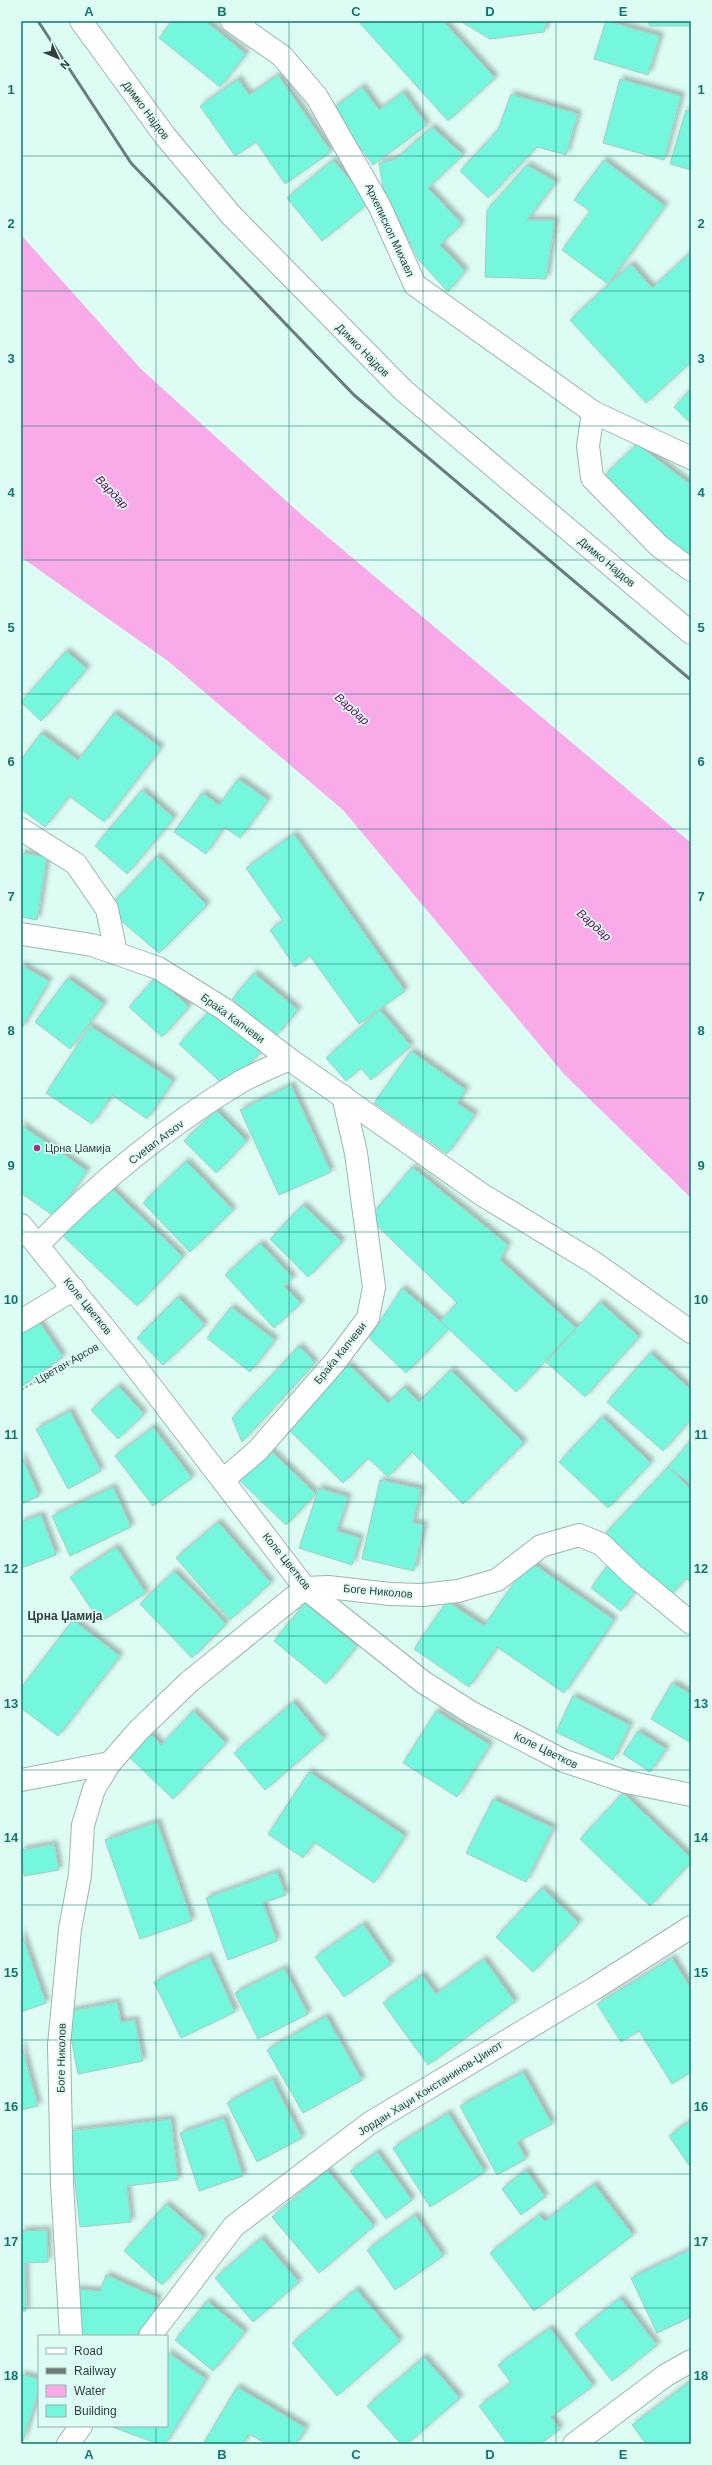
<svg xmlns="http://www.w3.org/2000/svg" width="712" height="2465" font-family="Helvetica,sans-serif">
	<defs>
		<filter id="shadow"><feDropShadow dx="3.5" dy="-3.5" stdDeviation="2" flood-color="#0004"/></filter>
	</defs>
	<rect width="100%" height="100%" fill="#ddfcf4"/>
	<!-- water -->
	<polygon fill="#f8aae9" points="21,235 141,369 304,517 691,843 691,1198 564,1074 343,810 168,661 21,557"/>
	<!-- building -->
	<g fill="#75f7dd" stroke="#abc9c1" filter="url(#shadow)">
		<polygon points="172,21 205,21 246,54 220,87 159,38"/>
		<polygon points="358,21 443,21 495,78 448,121"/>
		<polygon points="460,21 547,21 544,32 490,39"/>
		<polygon points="606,21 660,36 648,75 594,59"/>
		<rect x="649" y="21" width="42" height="5"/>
		<polygon points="278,75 331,152 285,184 256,142 235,156 200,106 238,79 249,95"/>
		<polygon points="620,79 681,96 664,160 603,143"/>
		<polygon points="362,87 379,110 403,92 427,125 373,165 332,109"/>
		<polygon points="511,94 578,114 566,155 537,147 488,198 460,171 498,130"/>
		<polygon points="686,110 691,111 691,170 670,164"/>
		<polygon points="432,127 463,155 428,188 462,224 440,245 465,271 448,292 418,259 383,188 379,163 396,159"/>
		<polygon points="333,160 369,203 322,241 287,198"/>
		<polygon points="604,160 665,206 608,284 562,250 590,211 574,200"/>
		<polygon points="527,165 556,182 527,220 555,220 546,279 485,277 487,210"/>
		<polygon points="691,252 691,362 646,403 570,320 631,264 652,288"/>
		<polygon points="691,389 691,424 674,407"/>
		<polygon points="637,444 691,485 691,561 603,477"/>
		<polygon points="66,651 87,669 41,721 21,702"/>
		<polygon points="114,713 161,748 104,822 69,796 45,827 21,809 21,760 41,733 78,760"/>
		<polygon points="238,779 268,800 240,838 224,827 206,854 174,832 202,793 219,805"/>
		<polygon points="142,790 174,818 127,874 95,846"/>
		<polygon points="294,834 405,991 359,1024 310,956 295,967 270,930 283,921 246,868"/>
		<polygon points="21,853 47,857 37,920 21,917"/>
		<polygon points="157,856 207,905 159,953 107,909"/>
		<polygon points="21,965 49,981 22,1028 21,1028"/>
		<polygon points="254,973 298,1010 276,1036 232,999"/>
		<polygon points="156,977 189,1007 162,1037 129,1007"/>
		<polygon points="68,978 104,1004 70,1049 35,1022"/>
		<polygon points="214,1006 262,1051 227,1088 179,1044"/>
		<polygon points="380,1010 411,1046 371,1080 361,1068 346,1081 326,1058"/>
		<polygon points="90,1026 173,1081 147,1119 112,1095 92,1124 46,1093"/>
		<polygon points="411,1051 466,1090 457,1103 475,1115 447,1154 374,1103"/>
		<polygon points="291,1085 331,1172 279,1195 240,1110"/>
		<polygon points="216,1110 247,1141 216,1173 184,1141"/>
		<polygon points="21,1125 87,1171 55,1217 21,1193"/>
		<polygon points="186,1161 233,1210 190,1252 143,1203"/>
		<polygon points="412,1167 508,1245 500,1260 576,1328 516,1392 440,1321 457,1303 369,1218"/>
		<polygon points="110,1187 183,1257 137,1306 63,1236"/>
		<polygon points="303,1205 342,1242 308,1277 270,1239"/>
		<polygon points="260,1243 293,1278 284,1286 301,1303 274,1328 225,1275"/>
		<polygon points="402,1288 449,1329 406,1373 369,1338"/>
		<polygon points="178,1297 205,1325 163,1365 137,1338"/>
		<polygon points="600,1302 639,1337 585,1397 546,1362"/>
		<polygon points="231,1307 275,1340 250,1372 207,1338"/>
		<polygon points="36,1317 63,1357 21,1387 21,1328"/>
		<polygon points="299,1346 315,1363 242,1442 232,1418"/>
		<polygon points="650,1353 691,1390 691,1419 663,1451 607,1402"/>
		<polygon points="348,1364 388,1403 404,1387 419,1402 451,1370 524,1443 463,1504 412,1452 388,1477 368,1458 343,1483 286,1427"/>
		<polygon points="118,1386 144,1414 118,1439 91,1410"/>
		<polygon points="70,1411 101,1471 68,1489 36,1429"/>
		<polygon points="602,1417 651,1463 608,1508 559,1462"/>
		<polygon points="153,1427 192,1478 153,1506 115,1456"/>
		<polygon points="691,1440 691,1484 668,1467"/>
		<polygon points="269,1449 316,1494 286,1525 239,1480"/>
		<polygon points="21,1455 39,1496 21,1504"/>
		<polygon points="668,1467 691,1489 691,1583 686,1578 669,1597 603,1536"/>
		<polygon points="380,1480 421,1489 413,1523 424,1525 414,1571 362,1559"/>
		<polygon points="113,1487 131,1527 70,1556 52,1516"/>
		<polygon points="319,1488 348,1497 337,1531 360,1538 352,1565 299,1548"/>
		<polygon points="41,1515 56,1555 21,1568 21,1522"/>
		<polygon points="218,1522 271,1583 230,1620 176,1558"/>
		<polygon points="116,1547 146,1593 100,1622 70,1577"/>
		<polygon points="529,1561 614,1620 564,1693 497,1647 469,1687 414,1649 447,1601 484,1626"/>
		<polygon points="607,1566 637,1588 621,1611 591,1588"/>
		<polygon points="174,1571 226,1624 192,1658 140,1604"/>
		<polygon points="305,1603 357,1646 326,1684 274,1641"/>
		<polygon points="73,1620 120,1656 58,1736 21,1708 21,1688"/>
		<polygon points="672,1683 691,1694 691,1743 651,1719"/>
		<polygon points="573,1696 630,1725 613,1760 556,1732"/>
		<polygon points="293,1702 324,1739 265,1790 234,1753"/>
		<polygon points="193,1711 226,1743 173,1799 129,1757 151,1734 161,1745"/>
		<polygon points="436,1711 490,1745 457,1797 403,1763"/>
		<polygon points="638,1731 666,1749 650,1772 623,1754"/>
		<polygon points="309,1772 405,1836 374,1883 314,1842 303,1858 268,1834"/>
		<polygon points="623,1793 691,1858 691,1862 650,1906 580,1839"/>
		<polygon points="493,1799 553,1828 526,1882 466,1853"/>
		<polygon points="157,1822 192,1921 140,1939 105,1840"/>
		<polygon points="54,1844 59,1870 24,1876 21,1850"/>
		<polygon points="277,1872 286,1895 263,1903 277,1941 228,1960 206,1898"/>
		<polygon points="542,1888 579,1923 533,1972 496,1937"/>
		<polygon points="363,1924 391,1964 344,1997 315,1957"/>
		<polygon points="21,1932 46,2003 21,2012"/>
		<polygon points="209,1956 235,2012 181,2038 154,1982"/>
		<polygon points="672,1958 691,1989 691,2072 672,2084 639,2031 621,2042 597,2004"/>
		<polygon points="484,1959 515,2002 428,2065 383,2003 422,1975 436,1994"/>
		<polygon points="284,1968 308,2014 258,2039 235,1993"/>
		<polygon points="117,2002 121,2022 135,2020 143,2061 78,2074 66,2012"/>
		<polygon points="326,2016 362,2080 303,2113 267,2050"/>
		<polygon points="21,2043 38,2106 21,2110"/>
		<polygon points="523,2072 552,2124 517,2142 526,2159 497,2175 460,2106"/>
		<polygon points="272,2079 302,2138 257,2162 227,2103"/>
		<polygon points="448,2113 485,2172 430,2207 393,2148"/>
		<polygon points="224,2118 243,2176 199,2191 180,2133"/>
		<polygon points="171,2119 178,2180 127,2186 131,2222 80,2227 69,2131"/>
		<polygon points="691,2120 691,2168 669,2136"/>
		<polygon points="377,2152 412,2200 386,2219 350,2171"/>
		<polygon points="327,2170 374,2226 319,2273 272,2217"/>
		<polygon points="526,2170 545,2197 521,2215 502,2189"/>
		<polygon points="594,2184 633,2235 534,2311 490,2253 539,2215 545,2221"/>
		<polygon points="166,2204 204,2237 162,2285 124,2251"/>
		<polygon points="415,2215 443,2256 395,2290 367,2250"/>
		<polygon points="47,2230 48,2262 25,2263 26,2311 21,2311 21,2231"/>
		<polygon points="261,2238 299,2282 253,2322 215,2278"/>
		<polygon points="691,2249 691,2317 657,2333 631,2278"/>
		<polygon points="106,2275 158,2298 146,2336 77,2336 75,2289 100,2291"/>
		<polygon points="356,2289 400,2341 337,2396 292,2343"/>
		<polygon points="620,2298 657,2345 612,2381 575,2334"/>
		<polygon points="207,2301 245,2332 213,2371 175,2340"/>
		<polygon points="550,2328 593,2386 551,2417 560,2429 540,2444 507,2444 479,2406 511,2383 498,2365"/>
		<polygon points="167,2352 206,2379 165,2444 158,2444 110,2426 167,2426"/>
		<polygon points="424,2357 460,2398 407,2444 401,2444 367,2406"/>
		<polygon points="21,2374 39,2379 39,2390 22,2444"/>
		<polygon points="691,2381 691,2444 646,2444 632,2425"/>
		<polygon points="237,2387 306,2428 296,2444 267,2444 249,2434 243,2444 203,2444"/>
	</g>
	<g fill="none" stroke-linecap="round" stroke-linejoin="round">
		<defs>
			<g id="street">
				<polyline points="232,21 282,56 317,97 380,207 415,285 593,412 691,458"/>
				<polyline points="593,412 588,446 592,478 659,546 691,570"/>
				<polyline points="21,829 76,864 107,909 116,953"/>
				<polyline points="21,934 92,945 158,968 224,1009 289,1059 481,1194 593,1262 691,1332"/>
				<polyline points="21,1225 136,1367 305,1588 423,1682 472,1713 564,1761 627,1782 691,1795"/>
				<path d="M38,1245C95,1185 171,1123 242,1081C257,1073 274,1066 289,1059"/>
				<polyline points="21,1321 74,1289"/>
				<polyline points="223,1480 258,1450 335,1362 368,1318 374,1287 356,1153 343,1096"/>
				<polyline points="21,1780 110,1763"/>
				<polyline points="71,2336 62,2184 59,2045 70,1929 80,1875 83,1825 94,1789 110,1763 138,1731 189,1682 305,1588 328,1587 390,1594 422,1595 458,1591 497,1580 541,1546 579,1535 601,1544 632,1574 691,1623"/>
				<polyline points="150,2336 234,2226 370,2123 595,1988 691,1927"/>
				<polyline points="68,2444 81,2426"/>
				<polyline points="574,2444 666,2375 691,2361"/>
			</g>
			<polyline id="secondary" points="81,21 165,136 231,215 403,390 691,633"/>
		</defs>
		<!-- street casing -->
		<use href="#street" stroke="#9ab6af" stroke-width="24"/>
		<!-- secondary casing -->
		<use href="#secondary" stroke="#9ab6af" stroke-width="24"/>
		<!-- path -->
		<polyline stroke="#a5beb7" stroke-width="2.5" stroke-dasharray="3 2" stroke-linecap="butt" points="21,1390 83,1354"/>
		<!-- street -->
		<use href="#street" stroke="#fff" stroke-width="22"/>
		<!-- secondary -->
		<use href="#secondary" stroke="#fff" stroke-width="22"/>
		<!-- rail -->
		<polyline stroke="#6b7d78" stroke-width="3" points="38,21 131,163 354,395 691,680"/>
	</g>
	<!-- grid -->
	<path fill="none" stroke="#0f766e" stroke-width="1" stroke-opacity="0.55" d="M156,21V2336M289,21V2444M423,21V2444M556,21V2444M21,156H691M21,291H691M21,426H691M21,560H691M21,694H691M21,829H691M21,964H691M21,1098H691M21,1232H691M21,1367H691M21,1502H691M21,1636H691M21,1770H691M21,1905H691M21,2040H691M21,2174H691M21,2308H691M156,2426V2444"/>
	<!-- markers -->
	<circle fill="#9f3190" stroke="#ddfcf4" stroke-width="1.5" cx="37" cy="1148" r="4"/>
	<g text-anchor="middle" stroke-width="3.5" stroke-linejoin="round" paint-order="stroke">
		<!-- street labels -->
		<g font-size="11" fill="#333f3c" stroke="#ddfcf4">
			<text transform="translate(146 110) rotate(53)" y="4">Димко Најдов</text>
			<text transform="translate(390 230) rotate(65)" y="4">Архепископ Михаел</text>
			<text transform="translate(363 350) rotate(45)" y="4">Димко Најдов</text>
			<text transform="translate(607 562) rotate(40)" y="4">Димко Најдов</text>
			<text transform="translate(233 1018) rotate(36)" y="4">Браќа Капчеви</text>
			<text transform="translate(156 1142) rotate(-37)" y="4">Cvetan Arsov</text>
			<text transform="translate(88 1306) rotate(51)" y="4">Коле Цветков</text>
			<text transform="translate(340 1353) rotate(-51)" y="4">Браќа Капчеви</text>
			<text transform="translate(67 1363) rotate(-30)" y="4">Цветан Арсов</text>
			<text transform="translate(287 1561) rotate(51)" y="4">Коле Цветков</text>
			<text transform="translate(378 1591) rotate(5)" y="4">Боге Николов</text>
			<text transform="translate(546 1750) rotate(26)" y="4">Коле Цветков</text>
			<text transform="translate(61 2058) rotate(-89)" y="4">Боге Николов</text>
			<text transform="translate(430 2088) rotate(-32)" y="4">Јордан Хаџи Констанинов-Џинот</text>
		</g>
		<!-- poi labels -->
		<g font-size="11" fill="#333f3c" stroke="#ddfcf4" text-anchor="start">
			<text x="45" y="1152">Црна Џамија</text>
		</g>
		<!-- water labels -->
		<g font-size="12" font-style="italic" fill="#66075c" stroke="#ddfcf4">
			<text transform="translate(112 492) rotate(46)" y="4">Вардар</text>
			<text transform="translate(352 709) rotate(42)" y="4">Вардар</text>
			<text transform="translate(594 925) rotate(42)" y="4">Вардар</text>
		</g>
		<!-- neighbourhood labels -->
		<g font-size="12" font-weight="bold" fill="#333f3c" stroke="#ddfcf4">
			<text x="65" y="1620">Црна Џамија</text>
		</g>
	</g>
	<!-- border -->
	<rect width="712" height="2465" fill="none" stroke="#ddfcf4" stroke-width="44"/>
	<!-- legend -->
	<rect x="38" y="2335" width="130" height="92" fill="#ddfcf4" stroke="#99b0aa"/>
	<rect x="46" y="2348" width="20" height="6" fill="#ffffff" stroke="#99b0aa"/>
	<text x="74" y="2355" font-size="12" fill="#333f3c">Road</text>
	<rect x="46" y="2368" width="20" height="6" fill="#6b7d78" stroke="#99b0aa"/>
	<text x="74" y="2375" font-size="12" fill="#333f3c">Railway</text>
	<rect x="46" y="2385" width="20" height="12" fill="#f8aae9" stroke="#99b0aa"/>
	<text x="74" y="2395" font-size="12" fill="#333f3c">Water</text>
	<rect x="46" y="2405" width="20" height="12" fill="#75f7dd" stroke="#99b0aa"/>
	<text x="74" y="2415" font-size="12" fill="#333f3c">Building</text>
	<!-- north arrow -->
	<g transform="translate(58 58) rotate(134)" stroke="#ddfcf4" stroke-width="3" paint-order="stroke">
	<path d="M0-3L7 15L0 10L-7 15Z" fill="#333f3c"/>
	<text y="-6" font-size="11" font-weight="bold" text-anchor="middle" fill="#333f3c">N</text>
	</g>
	<rect x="22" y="22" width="668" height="2421" fill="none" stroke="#0f766e" stroke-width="1.5"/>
	<g font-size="13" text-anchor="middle" font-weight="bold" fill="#0f766e">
		<text x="89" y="16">A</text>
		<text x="222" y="16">B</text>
		<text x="356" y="16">C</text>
		<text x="490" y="16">D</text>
		<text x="623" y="16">E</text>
		<text x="11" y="94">1</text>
		<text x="701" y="94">1</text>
		<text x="11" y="228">2</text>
		<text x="701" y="228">2</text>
		<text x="11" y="363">3</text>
		<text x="701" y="363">3</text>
		<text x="11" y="497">4</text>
		<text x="701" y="497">4</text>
		<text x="11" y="632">5</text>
		<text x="701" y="632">5</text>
		<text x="11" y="766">6</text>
		<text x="701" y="766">6</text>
		<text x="11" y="901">7</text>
		<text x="701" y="901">7</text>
		<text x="11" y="1035">8</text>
		<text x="701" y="1035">8</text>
		<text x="11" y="1170">9</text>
		<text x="701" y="1170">9</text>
		<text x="11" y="1304">10</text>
		<text x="701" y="1304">10</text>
		<text x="11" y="1439">11</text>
		<text x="701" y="1439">11</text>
		<text x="11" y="1573">12</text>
		<text x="701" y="1573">12</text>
		<text x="11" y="1708">13</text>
		<text x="701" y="1708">13</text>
		<text x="11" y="1842">14</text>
		<text x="701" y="1842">14</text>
		<text x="11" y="1977">15</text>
		<text x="701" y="1977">15</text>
		<text x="11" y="2111">16</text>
		<text x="701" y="2111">16</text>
		<text x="11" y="2246">17</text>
		<text x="701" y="2246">17</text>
		<text x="11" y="2380">18</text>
		<text x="701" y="2380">18</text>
		<text x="89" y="2459">A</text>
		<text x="222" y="2459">B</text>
		<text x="356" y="2459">C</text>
		<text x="490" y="2459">D</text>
		<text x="623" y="2459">E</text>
	</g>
</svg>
